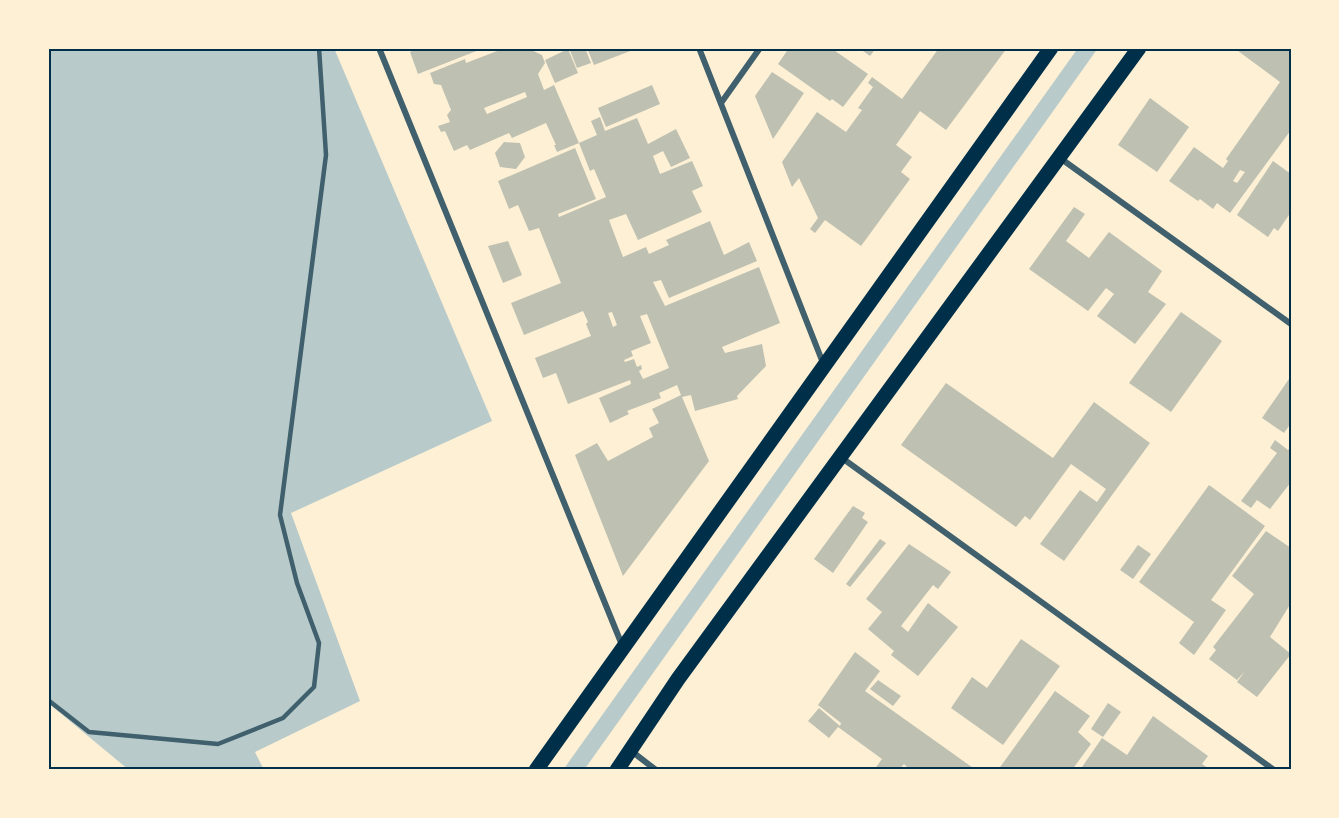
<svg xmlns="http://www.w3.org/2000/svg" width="1339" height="818" font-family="Inter,sans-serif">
	<rect width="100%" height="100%" fill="#fdf0d5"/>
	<!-- green -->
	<g fill="#b9caca">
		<polygon points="48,48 334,48 492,421 291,513 360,701 255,752 264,770 129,770 48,703"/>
		<polygon points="1078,48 1098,48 584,770 563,770"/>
	</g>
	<!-- building -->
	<g fill="#bec0b2" fill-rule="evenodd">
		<polygon points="419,48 484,48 418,74 410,52"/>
		<path d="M505,48H527L542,55L545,63L538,74L544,90L554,85L579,143L557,152L554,145H556L546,123L512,138L509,133L470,150L467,145L454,151L445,131L441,132L438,126L450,122L447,115L451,110L441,85L434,84L430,73L465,59L466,63ZM525,92L527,97L487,114L484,108Z"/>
		<polygon points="569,48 585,48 591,63 577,68"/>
		<polygon points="587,48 638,48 594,65"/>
		<polygon points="789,48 831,48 868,74 843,107 832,99 830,101 778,64"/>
		<polygon points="859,48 876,48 870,56"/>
		<polygon points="939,48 1007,48 946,130 920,111 896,145 912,157 901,172 910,179 861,246 825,220 815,233 810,229 818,218 799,178 792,187 782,162 817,112 846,132 862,110 858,108 873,87 868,83 872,77 902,99"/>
		<path d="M1234,48H1291V130L1230,213L1217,203L1213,209L1200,199L1198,201L1169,181L1194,147L1223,168L1228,161L1226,159L1280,82ZM1240,170L1245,172L1237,183L1233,181Z"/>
		<polygon points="568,49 578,73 555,83 545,60"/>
		<polygon points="772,72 804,93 773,139 755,96"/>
		<polygon points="652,85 660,104 606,127 598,108"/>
		<polygon points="1150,98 1189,127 1157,172 1118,145"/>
		<path d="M600,117L605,131L637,118L648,144L676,129L690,158L671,167L663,151L653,156L660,174L692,161L703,186L692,191L702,212L638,240L626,214L609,220L623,257L646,247L649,254L669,245L666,240L710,221L724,255L749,242L757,261L669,298L661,280L653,282L665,306L759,267L780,323L722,347L725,353L762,344L766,366L737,396L738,399L695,411L691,395L682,397L709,461L623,576L575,455L597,443L608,461L653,437L649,428L659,423L652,409L681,395L677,385L659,393L661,398L627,411L629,414L610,423L599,398L631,384L630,380L568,404L556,373L543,378L535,358L591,336L586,324L588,322L583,311L524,335L511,303L561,283L539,228L529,231L518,205L509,209L498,181L575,148L596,199L558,214L559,217L606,197L594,169L590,171L579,143L597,135L591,121ZM612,312L617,325L613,327L608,313ZM647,314L669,368L643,379L639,371L642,369L641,365L637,367L634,359L625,362L624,360L633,356L631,351L651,343L640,316Z"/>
		<polygon points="504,142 520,143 525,157 516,169 500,167 495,153"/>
		<polygon points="1273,161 1291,174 1291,212 1278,231 1274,228 1268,237 1237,215"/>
		<polygon points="1074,207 1085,214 1066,241 1089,258 1109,232 1162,271 1148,292 1166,304 1135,344 1097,316 1114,294 1106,288 1088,311 1029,269"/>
		<polygon points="508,241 522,275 503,283 488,246"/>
		<polygon points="1181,312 1222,341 1171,412 1129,383"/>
		<polygon points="1291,376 1291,423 1284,433 1262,418"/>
		<polygon points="946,383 1053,458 1094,402 1150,443 1064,561 1040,544 1080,490 1097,502 1106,489 1071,464 1030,520 1025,516 1016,527 901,445"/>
		<polygon points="1275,440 1288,450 1291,447 1291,482 1270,509 1257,500 1251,508 1241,501 1277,453 1270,448"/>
		<polygon points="1209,485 1265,526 1211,600 1226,610 1194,655 1179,643 1194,622 1139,582"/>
		<polygon points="853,506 865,513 862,518 868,522 833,573 814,559"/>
		<polygon points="1266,531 1291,548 1291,603 1270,637 1291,654 1257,697 1237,682 1245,671 1237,680 1209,659 1216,650 1213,647 1254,594 1232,576"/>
		<polygon points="880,539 886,543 850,587 846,584"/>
		<polygon points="909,544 951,572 938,589 933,585 901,626 908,632 928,603 958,627 918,676 891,655 894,651 868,629 882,612 866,599"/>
		<polygon points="1138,545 1151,554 1133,579 1120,570"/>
		<polygon points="1021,639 1060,666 1003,745 951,708 972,677 987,688"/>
		<polygon points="855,652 880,671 865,691 976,770 910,770 904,764 899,770 874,770 882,759 838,727 829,738 808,721 819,708 840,726 841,723 818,705"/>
		<polygon points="878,680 901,696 893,706 870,689"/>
		<polygon points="1055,691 1090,716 1078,732 1091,744 1072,770 998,770"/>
		<polygon points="1108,703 1121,712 1103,737 1091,729"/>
		<polygon points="1153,716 1208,756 1202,764 1211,770 1080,770 1102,738 1127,755"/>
	</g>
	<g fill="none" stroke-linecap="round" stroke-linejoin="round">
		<!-- service -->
		<polyline stroke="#3f606c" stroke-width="4.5" points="48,700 89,732 218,744 283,718 314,687 319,643 297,583 280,515 326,155 319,48"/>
		<!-- minor -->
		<g stroke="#3f606c" stroke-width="6">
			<polyline points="379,48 622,645"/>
			<polyline points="699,48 823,363"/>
			<polyline points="721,103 760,48"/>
			<polyline points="1060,158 1291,324"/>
			<polyline points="842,458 1274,770"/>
			<polyline points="630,750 656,770"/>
		</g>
		<!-- primary -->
		<g stroke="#003049" stroke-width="15">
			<polyline points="536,770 1051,48"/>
			<polyline points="617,770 678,679 1139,48"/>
		</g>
	</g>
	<!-- border -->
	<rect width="1339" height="818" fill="none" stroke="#fdf0d5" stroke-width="99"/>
	<rect x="50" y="50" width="1240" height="718" fill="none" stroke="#003049" stroke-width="2"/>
</svg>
